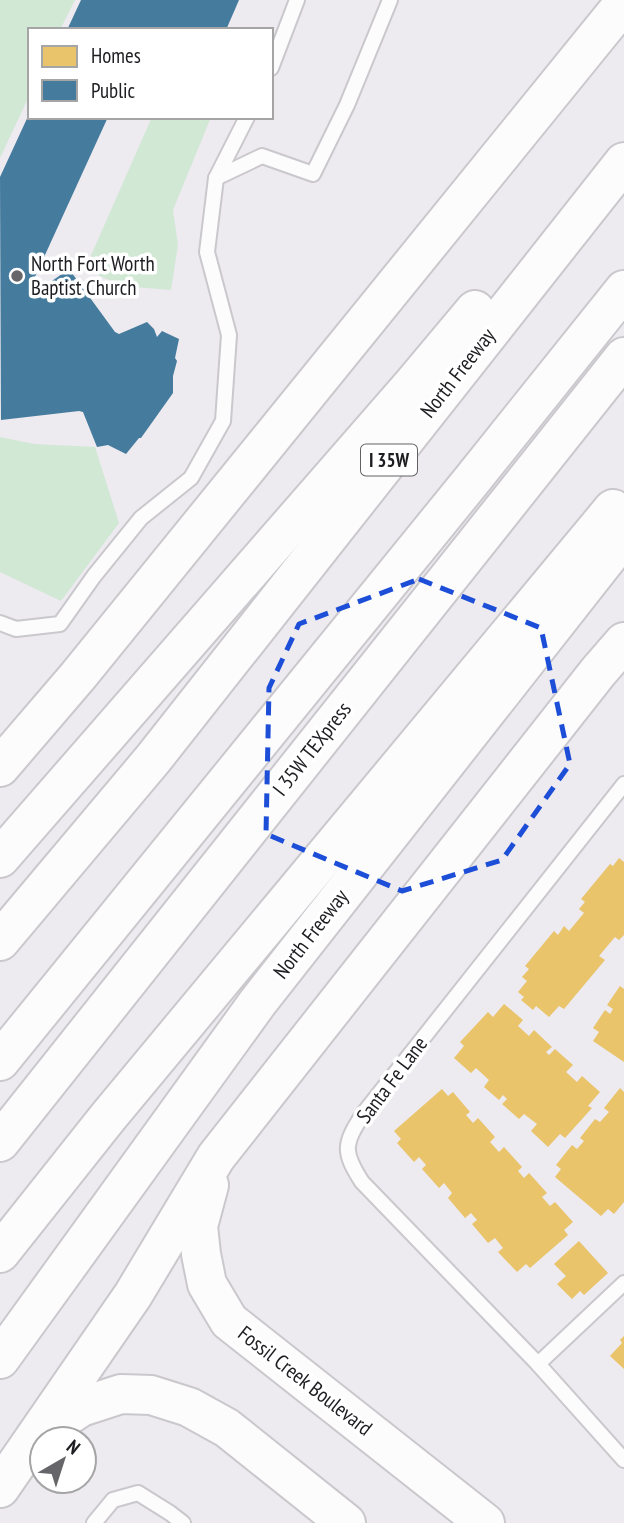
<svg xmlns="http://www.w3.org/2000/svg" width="624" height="1523" font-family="'PT Sans Narrow',sans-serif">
	<rect width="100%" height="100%" fill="#edeaf0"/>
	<!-- green -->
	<g fill="#d1e8d5">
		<polygon points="0,0 75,0 60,30 30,30 30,94 0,158"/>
		<polygon points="152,117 211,117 173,210 178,245 171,290 122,286 85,269"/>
		<polygon points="0,437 34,444 95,447 119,523 61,601 0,572"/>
	</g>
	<!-- homes -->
	<g fill="#e9c46a">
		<polygon points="619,858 624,862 624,935 619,940 615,937 599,956 605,960 564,1009 559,1006 549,1017 536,1006 533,1010 521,1000 524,997 518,992 527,981 522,977 529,969 525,966 554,931 558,935 564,926 569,931 584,913 579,909 585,902 581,899 610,864 613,866"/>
		<polygon points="620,986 624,989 624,1062 593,1041 599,1032 593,1028 605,1010 610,1014 613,1009 607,1005"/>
		<polygon points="504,1004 523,1020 518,1026 529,1036 534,1030 552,1047 546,1052 549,1055 555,1049 573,1065 566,1072 577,1082 582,1076 600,1092 588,1106 592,1108 565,1138 560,1134 548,1147 531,1131 537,1124 524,1114 519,1119 502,1104 507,1099 503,1095 499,1100 484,1087 489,1080 476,1068 471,1073 454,1058 464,1046 460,1042 488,1012 493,1017"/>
		<polygon points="620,1088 624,1092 624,1202 614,1214 608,1209 601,1216 555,1177 561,1169 556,1165 572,1145 577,1149 584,1141 580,1138 595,1119 600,1122 609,1112 604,1108"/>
		<polygon points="442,1089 448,1096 453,1092 470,1112 466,1115 473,1123 478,1118 495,1137 490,1142 499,1152 504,1147 522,1167 518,1171 524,1178 529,1173 547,1193 542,1197 550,1206 555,1202 573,1222 564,1230 568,1235 530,1268 526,1264 517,1272 498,1252 503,1248 495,1238 488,1243 472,1224 477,1220 471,1213 465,1218 448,1198 452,1193 444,1183 439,1188 422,1169 426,1165 419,1157 414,1162 397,1143 401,1139 394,1131"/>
		<polygon points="579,1241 608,1273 584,1295 580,1291 572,1299 557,1284 566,1276 554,1264"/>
		<polygon points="624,1336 624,1369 610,1356 622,1343 620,1340"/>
	</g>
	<!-- public -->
	<g fill="#457b9d">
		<polygon points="81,0 239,0 226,30 67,30"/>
		<polygon points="30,112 30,117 108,117 29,290 38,283 42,288 69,269 115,332 119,334 147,322 154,329 157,337 162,331 179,339 175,358 177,361 173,376 173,393 141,438 139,438 126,454 108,445 97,447 83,412 79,411 1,420 0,177"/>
	</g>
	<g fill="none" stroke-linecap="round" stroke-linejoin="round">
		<defs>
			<g id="service">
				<polyline points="271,68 297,0"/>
				<polyline points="216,178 262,156 313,174 347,105 390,0"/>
				<polyline points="0,623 16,629 60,624 94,576 141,518 191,478 223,421 229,335 207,252 216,178 247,117"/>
				<path d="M624,784L363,1114C344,1144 342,1151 362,1182L538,1364L624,1460"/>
				<polyline points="538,1364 624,1283"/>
				<polyline points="94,1523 113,1500 138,1493 170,1513 183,1523"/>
			</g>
			<g id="secondary">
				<polyline points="0,767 78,676 624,3"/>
				<polyline points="209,1185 198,1226 201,1254 207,1284 229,1321 485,1523"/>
				<polyline points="48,1429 81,1407 121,1394 151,1395 189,1407 227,1428 346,1523"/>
				<polyline points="0,1488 133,1295 216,1157 598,672 624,642"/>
			</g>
			<g id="motorway">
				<polyline points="0,858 413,384 475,310"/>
				<polyline points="0,941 153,759 624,162"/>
				<polyline points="0,1061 472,480 624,290"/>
				<polyline points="0,1142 624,357"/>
				<polyline points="0,1253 108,1117 613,509"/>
				<polyline points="0,1359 258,1002 614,549 624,514"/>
			</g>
		</defs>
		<!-- service casing -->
		<use href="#service" stroke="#cac8cc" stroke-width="18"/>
		<!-- secondary casing -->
		<use href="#secondary" stroke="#cac8cc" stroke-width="42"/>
		<!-- motorway casing -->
		<use href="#motorway" stroke="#cac8cc" stroke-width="42"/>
		<!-- service -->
		<use href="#service" stroke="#fcfcfd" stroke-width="14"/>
		<!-- secondary -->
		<use href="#secondary" stroke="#fcfcfd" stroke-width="38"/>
		<!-- motorway -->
		<use href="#motorway" stroke="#fcfcfd" stroke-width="38"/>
	</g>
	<!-- marked area -->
	<path fill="none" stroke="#1d4ed8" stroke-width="5" stroke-dasharray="14 9" stroke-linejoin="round" d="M419,579L541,628L570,764L502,860L402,891L266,834L269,688L299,624Z"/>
	<!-- markers -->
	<circle fill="#666569" stroke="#fff" stroke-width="2.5" cx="17" cy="276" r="7"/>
	<g text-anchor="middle" stroke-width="7" stroke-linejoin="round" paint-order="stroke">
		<!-- shield labels -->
		<rect fill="#fff" stroke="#626164" stroke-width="2" x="361" y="444.5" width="56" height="31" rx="5"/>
		<g font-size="19" font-weight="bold" fill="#1e1d21">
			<text x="389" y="467">I 35W</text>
		</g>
		<!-- poi labels -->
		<g font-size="21" fill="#1e1d21" stroke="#fff" text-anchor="start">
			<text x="31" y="271">North Fort Worth<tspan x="31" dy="24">Baptist Church</tspan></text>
		</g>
		<!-- street labels -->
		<g font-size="21" fill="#1e1d21" stroke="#fff">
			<text transform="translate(458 373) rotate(-52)" y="7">North Freeway</text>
			<text transform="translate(312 749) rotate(-52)" y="7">I 35W TEXpress</text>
			<text transform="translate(311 934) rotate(-52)" y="7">North Freeway</text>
			<text transform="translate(392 1080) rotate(-53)" y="7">Santa Fe Lane</text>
			<text transform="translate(305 1381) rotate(38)" y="7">Fossil Creek Boulevard</text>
		</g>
	</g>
	<!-- legend -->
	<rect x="28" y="28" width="245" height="91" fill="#ffffff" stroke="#a5a5a6" stroke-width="2"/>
	<rect x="42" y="46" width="35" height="21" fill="#e9c46a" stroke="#a5a5a6" stroke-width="2"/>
	<text x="91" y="63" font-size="21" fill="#1e1d21">Homes</text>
	<rect x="42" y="80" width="35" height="21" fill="#457b9d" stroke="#a5a5a6" stroke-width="2"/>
	<text x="91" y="98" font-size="21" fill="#1e1d21">Public</text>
	<!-- north arrow -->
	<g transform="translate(63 1460) rotate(39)"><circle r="33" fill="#ffffff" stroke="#a5a5a6" stroke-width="2"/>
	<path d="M0-5L12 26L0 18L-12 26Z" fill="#666569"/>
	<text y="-10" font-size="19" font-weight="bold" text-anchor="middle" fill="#1e1d21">N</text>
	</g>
</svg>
